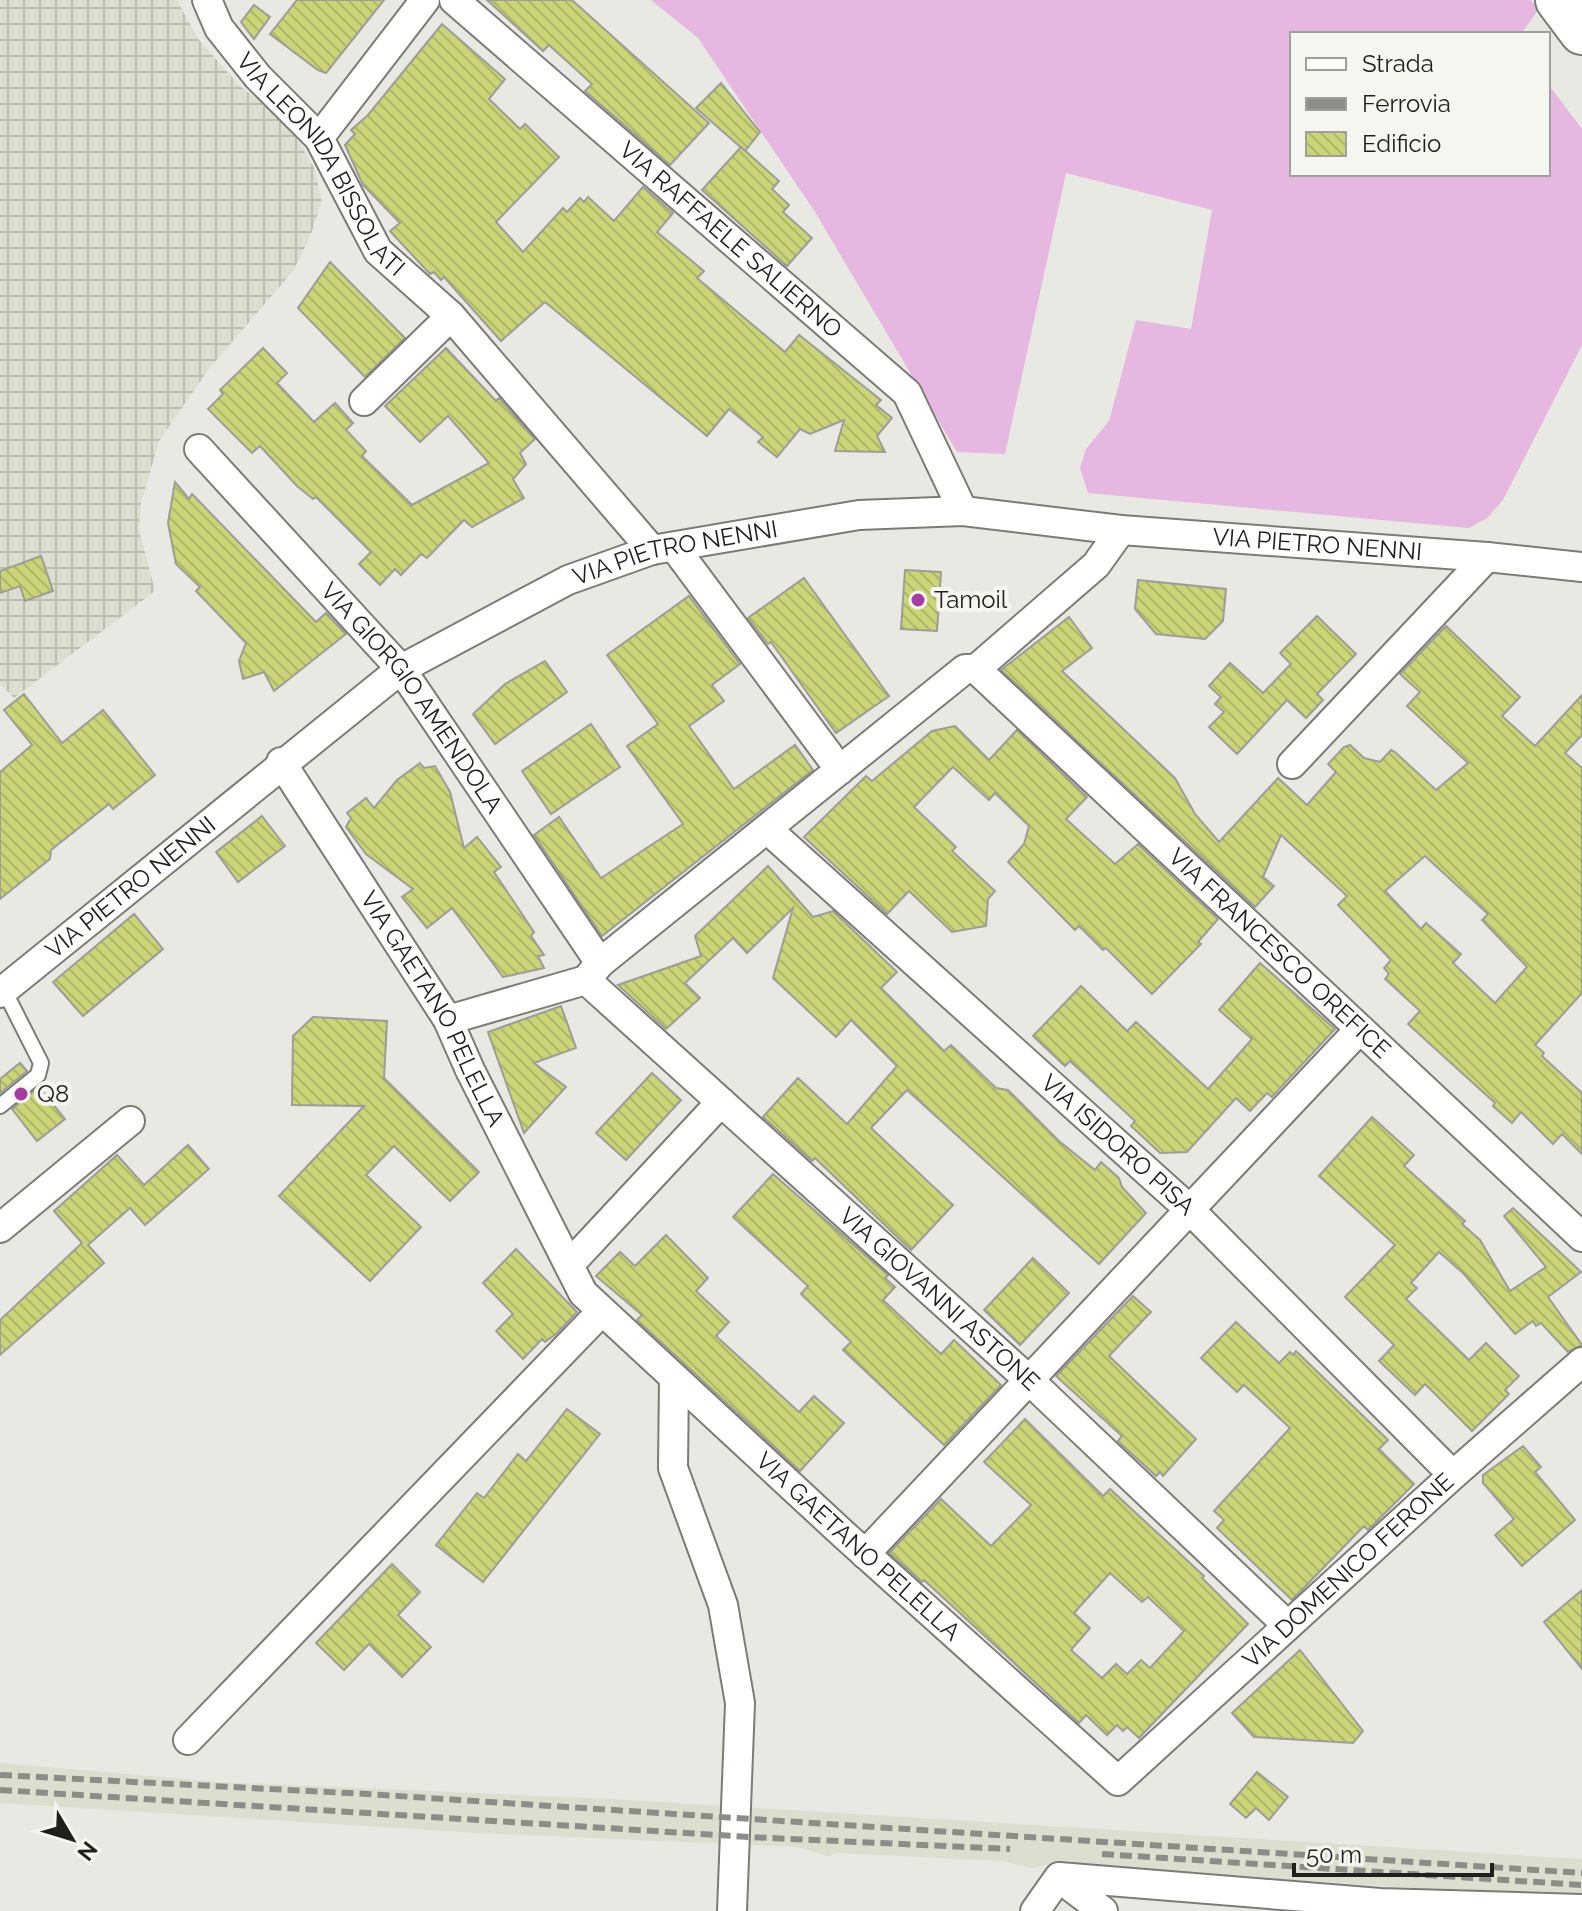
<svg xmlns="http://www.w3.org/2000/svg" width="1582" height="1911" font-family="Raleway,sans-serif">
	<defs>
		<pattern id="industrial-grid" width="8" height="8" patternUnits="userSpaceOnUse" patternTransform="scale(2)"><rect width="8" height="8" fill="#dcded0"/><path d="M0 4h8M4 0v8" fill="none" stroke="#bcbeb2"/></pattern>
		<pattern id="building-back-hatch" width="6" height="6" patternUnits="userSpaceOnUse" patternTransform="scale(2)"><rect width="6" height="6" fill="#ccd478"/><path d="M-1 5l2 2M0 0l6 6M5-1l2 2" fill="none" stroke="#afb667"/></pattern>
	</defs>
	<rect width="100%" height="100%" fill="#e8e9e2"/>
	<!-- built -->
	<polygon fill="#dcded0" points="0,1763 218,1782 612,1799 1582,1859 1582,1899 1051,1864 1032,1868 1000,1861 839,1853 828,1856 796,1847 477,1833 0,1803"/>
	<!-- industrial -->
	<polygon fill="url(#industrial-grid)" points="0,0 177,0 198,39 239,85 291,128 314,168 322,201 310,237 293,271 208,370 159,441 141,503 139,530 155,591 14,698 0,684"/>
	<!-- grass -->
	<polygon fill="#e6b7e1" points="651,0 1531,0 1539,9 1521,34 1292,34 1292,174 1548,174 1548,84 1582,129 1582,345 1503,500 1487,518 1469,528 1088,493 1080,468 1086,449 1109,421 1136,320 1191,329 1212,210 1066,173 1005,454 957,452 815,212 698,38"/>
	<!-- building -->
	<g fill="url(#building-back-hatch)" stroke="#9c9d97" stroke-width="2" fill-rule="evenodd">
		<polygon points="297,0 384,0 326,73 318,70 270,34"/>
		<polygon points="487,0 572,0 709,123 670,165 585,91 592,84 549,45 543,51"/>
		<polygon points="254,5 270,17 254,39 241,22"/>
		<polygon points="442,24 505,79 489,99 520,129 525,124 559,157 496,222 523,252 563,208 567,212 580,198 584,202 588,197 614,221 643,187 673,213 657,232 704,271 697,278 785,352 799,335 881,400 876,405 892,418 877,436 885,452 835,451 844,420 810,434 800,429 777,457 758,442 763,437 729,409 707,436 545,302 501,341 444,277 441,280 434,272 430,274 390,231 400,223 363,185 345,145 355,134 351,130 368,115"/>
		<polygon points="721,83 760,132 745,151 696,108"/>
		<polygon points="741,147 779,181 772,189 789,205 783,212 812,238 787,266 702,190"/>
		<polygon points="330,262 405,338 365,377 298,308"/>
		<polygon points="263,348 287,373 277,383 314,422 335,403 353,423 346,430 366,451 362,456 412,505 489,463 448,416 420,442 385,406 446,348 496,401 499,398 535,439 520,453 526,464 513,479 524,498 472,527 464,520 427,558 421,554 401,575 395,569 380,585 359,564 371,552 316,497 313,499 297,486 260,446 252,453 208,409 223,394 220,390"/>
		<polygon points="175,482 189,499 192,494 316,622 326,613 346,634 274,691 264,672 243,679 239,661 246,643 196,591 200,587 176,564 168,523"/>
		<polygon points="41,556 53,591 25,601 20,586 0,593 0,571"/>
		<polygon points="905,570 941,572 937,631 901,629"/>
		<polygon points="804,578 889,696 836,733 771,642 768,644 748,618"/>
		<polygon points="1138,580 1226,589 1223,621 1205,639 1156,634 1135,609"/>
		<polygon points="689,596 740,664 712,685 724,701 689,726 734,789 795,745 813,770 602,936 534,835 559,817 601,878 683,824 627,746 658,724 607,655"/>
		<polygon points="1317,616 1356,654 1317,694 1323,700 1306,718 1287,700 1237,754 1209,727 1224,712 1215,704 1221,697 1209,686 1230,663 1263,693 1291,664 1280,653"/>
		<path d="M1069,617L1092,648L1062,671L1175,778L1195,814L1219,842L1278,778L1307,805L1336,772L1328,764L1344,747L1350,745L1364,758L1380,762L1391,750L1395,752L1436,790L1468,763L1407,706L1420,692L1400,674L1446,626L1520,697L1502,716L1535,746L1582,695V735L1565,753L1582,768V993L1535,1045L1544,1053L1542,1056L1582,1093V1154L1562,1134L1553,1144L1521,1112L1512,1123L1493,1106L1495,1103L1408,1024L1420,1011L1385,979L1389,974L1384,968L1391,960L1338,905L1347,896L1281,835L1263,877L1274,886L1255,907L1001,670ZM1425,856L1488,914L1482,920L1527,967L1495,1003L1453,963L1461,954L1426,923L1421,929L1385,891Z"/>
		<polygon points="545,661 567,692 495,744 473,714 505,684"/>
		<polygon points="24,694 62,743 103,710 155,775 113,809 109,804 51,850 50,859 0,899 0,772 32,745 4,710"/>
		<polygon points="591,724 620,767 551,814 522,771"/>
		<polygon points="955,726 989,760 1017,730 1087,797 1066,819 1115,864 1138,844 1218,919 1198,942 1201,944 1152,994 1106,948 1103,950 1079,926 1075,930 1008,862 1024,844 1029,826 995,793 989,800 953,767 914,807 956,847 952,851 995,891 988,899 986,926 952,932 909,891 887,914 804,837 866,776 872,781 932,731"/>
		<polygon points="420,763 424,768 435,766 450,792 464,848 477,837 501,867 494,872 534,932 531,936 544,955 538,956 544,968 503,977 452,908 427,928 402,897 413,889 366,854 346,827 351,818 347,813 366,798 374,808 397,780"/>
		<polygon points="262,816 285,846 238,882 216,852"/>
		<polygon points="768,866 813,917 833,911 897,972 881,988 944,1051 951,1045 996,1088 1008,1090 1059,1141 1095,1170 1101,1162 1119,1178 1122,1187 1146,1213 1099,1264 907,1090 871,1128 953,1205 911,1250 815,1158 812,1161 763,1117 798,1078 847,1124 897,1066 851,1020 836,1037 773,978 793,908 747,953 733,938 685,983 700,998 666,1029 618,985 701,956 695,936"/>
		<polygon points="134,914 163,949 83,1016 53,982"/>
		<polygon points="1260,963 1335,1029 1272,1097 1267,1093 1250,1111 1236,1098 1187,1152 1160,1153 1131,1126 1135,1121 1070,1061 1065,1066 1033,1036 1081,986 1127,1031 1136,1022 1208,1089 1252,1039 1219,1010"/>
		<polygon points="561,1006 576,1048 534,1063 566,1087 524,1133 488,1032"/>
		<polygon points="313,1017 387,1021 384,1078 479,1172 450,1201 394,1146 366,1175 421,1227 370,1281 279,1196 364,1106 292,1105 293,1036"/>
		<polygon points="20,1063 27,1071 0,1093 0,1079"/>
		<polygon points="652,1073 681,1100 626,1160 596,1133"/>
		<polygon points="39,1087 65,1119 37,1141 12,1109"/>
		<polygon points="1372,1117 1414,1155 1404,1166 1465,1221 1462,1224 1480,1240 1510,1291 1546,1267 1504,1216 1513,1208 1581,1272 1548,1297 1582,1345 1568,1352 1541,1323 1536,1326 1533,1321 1515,1334 1464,1274 1439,1252 1411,1283 1417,1288 1406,1299 1469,1360 1486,1343 1519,1376 1505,1390 1509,1394 1472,1431 1425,1384 1415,1395 1379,1361 1394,1345 1345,1297 1395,1245 1319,1176"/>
		<polygon points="188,1145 209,1169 145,1225 130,1208 88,1245 104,1263 0,1355 0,1320 82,1243 54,1211 117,1155 144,1185"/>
		<polygon points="773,1174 888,1275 885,1278 895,1287 883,1300 941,1354 954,1340 1001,1385 944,1445 843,1350 851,1342 801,1294 808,1286 733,1217"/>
		<polygon points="666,1235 708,1278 696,1291 729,1322 716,1336 799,1412 814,1396 844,1423 800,1471 637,1320 642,1315 596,1276 620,1252 635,1266"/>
		<polygon points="516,1249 577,1312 556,1334 545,1342 542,1339 523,1359 496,1331 513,1314 483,1283"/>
		<polygon points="1033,1258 1069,1293 1020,1345 984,1310"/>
		<polygon points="1133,1296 1151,1312 1109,1356 1196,1439 1163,1476 1160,1472 1156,1476 1121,1444 1118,1441 1122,1436 1056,1376"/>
		<polygon points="1236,1322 1279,1363 1290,1352 1293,1355 1296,1351 1388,1440 1379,1449 1414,1484 1368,1530 1364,1526 1292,1600 1217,1528 1224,1520 1214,1511 1290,1428 1244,1385 1237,1392 1201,1358"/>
		<polygon points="567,1409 600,1434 483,1582 436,1545 477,1493 484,1498 518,1454 526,1461"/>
		<path d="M1025,1419L1103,1496L1110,1489L1204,1576L1202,1578L1248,1624L1139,1738L1127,1727L1123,1731L1117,1725L1107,1735L1086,1715L1079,1723L924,1580L922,1582L889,1553L941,1499L991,1546L1031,1505L984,1462ZM1110,1573L1142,1602L1148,1597L1184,1631L1150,1668L1141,1660L1127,1674L1116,1664L1102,1678L1071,1650L1090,1628L1074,1613Z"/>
		<polygon points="1523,1446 1541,1467 1535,1472 1575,1520 1522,1566 1495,1535 1514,1519 1483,1483 1483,1475"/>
		<polygon points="392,1564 420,1592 398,1615 431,1647 402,1677 369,1644 344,1670 316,1643"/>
		<polygon points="1582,1590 1582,1669 1544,1622"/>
		<polygon points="1300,1650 1363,1731 1353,1743 1254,1737 1232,1713"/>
		<polygon points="1257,1772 1288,1797 1269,1820 1256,1808 1246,1818 1230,1804"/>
	</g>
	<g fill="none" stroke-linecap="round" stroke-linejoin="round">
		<defs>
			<polyline id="service" points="0,1106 38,1075 41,1063 4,990"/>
			<g id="minor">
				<path id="s1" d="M207,0L219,28L258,77L319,138L378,251L451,316L652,550"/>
				<path id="s2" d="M454,0L907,393L963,511"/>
				<polyline points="319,138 425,0"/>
				<polyline points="364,401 451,316"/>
				<path id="s3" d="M199,449L401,669L600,963"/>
				<polyline points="675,548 840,770"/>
				<path id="s4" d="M976,669L1582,1237"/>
				<path id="s5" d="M281,762L448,1020L470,1070L583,1293L842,1533L1118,1781L1453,1475L1582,1362"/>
				<polyline points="1292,764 1487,557"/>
				<path id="s6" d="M767,829L1188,1208L1453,1475"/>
				<path id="s7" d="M586,980L1030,1381L1287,1625"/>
				<path id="s8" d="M0,993L401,669L568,580L652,550L859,515L963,511L1121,530L1487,557L1582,567"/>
				<polyline points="448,1020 586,980 600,963 965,669 976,669 1096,565 1121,530"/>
				<polyline points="0,1228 130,1121"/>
				<polyline points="569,1265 721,1102"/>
				<polyline points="674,1379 673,1468 723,1605 740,1703 732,1911"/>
				<polyline points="865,1554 1360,1029"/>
				<polyline points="188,1740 602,1311"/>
				<polyline points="1059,1878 1103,1911"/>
				<polyline points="1035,1911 1059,1877 1380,1903 1582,1909"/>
			</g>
			<polyline id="trunk" points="1558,0 1582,32"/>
		</defs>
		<!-- service casing -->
		<use href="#service" stroke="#7c7c76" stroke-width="18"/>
		<!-- minor casing -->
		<use href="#minor" stroke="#7c7c76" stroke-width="32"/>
		<!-- trunk casing -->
		<use href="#trunk" stroke="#7c7c76" stroke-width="48"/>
		<!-- service -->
		<use href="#service" stroke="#fff" stroke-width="14"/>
		<!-- minor -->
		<use href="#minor" stroke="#fff" stroke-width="28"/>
		<!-- trunk -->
		<use href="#trunk" stroke="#fff" stroke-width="44"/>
		<!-- rail -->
		<g stroke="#8d8d88" stroke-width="6" stroke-dasharray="12 6" stroke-linecap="butt">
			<polyline points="0,1775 367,1794 1582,1873"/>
			<polyline points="0,1790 749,1837 1010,1849"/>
			<polyline points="1102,1854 1582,1885"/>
		</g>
	</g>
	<!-- markers -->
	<g fill="#a53da1" stroke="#f5f6ef" stroke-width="3">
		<circle cx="918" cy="600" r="8"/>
		<circle cx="21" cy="1094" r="8"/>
	</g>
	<g text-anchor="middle" stroke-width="8" stroke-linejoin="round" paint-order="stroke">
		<!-- street labels -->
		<g font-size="24" fill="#1f1f1d" stroke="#f5f6ef">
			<text dy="8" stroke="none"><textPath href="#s1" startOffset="202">VIA LEONIDA BISSOLATI</textPath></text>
			<text dy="8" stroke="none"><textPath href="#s2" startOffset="366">VIA RAFFAELE SALIERNO</textPath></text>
			<text dy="8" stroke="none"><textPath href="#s8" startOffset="1464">VIA PIETRO NENNI</textPath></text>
			<text dy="8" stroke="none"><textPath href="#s8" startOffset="816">VIA PIETRO NENNI</textPath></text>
			<text dy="8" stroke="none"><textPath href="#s3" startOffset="328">VIA GIORGIO AMENDOLA</textPath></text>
			<text dy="8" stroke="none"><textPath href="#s8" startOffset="168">VIA PIETRO NENNI</textPath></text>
			<text dy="8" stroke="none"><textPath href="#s4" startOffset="416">VIA FRANCESCO OREFICE</textPath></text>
			<text dy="8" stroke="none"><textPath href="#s5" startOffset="290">VIA GAETANO PELELLA</textPath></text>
			<text dy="8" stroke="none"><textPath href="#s6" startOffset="472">VIA ISIDORO PISA</textPath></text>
			<text dy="8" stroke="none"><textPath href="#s7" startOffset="476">VIA GIOVANNI ASTONE</textPath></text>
			<text dy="8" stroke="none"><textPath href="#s5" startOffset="986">VIA GAETANO PELELLA</textPath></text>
			<text dy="8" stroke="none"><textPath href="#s5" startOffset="1648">VIA DOMENICO FERONE</textPath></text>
		</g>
		<!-- poi labels -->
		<g font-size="24" fill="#1f1f1d" stroke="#f5f6ef" text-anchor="start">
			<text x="934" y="608">Tamoil</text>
			<text x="37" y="1102">Q8</text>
		</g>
	</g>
	<!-- legend -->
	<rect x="1290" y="32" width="260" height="144" fill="#f5f6ef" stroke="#9fa09b" stroke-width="2"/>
	<rect x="1306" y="58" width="40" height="12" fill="#ffffff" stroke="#9fa09b" stroke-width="2"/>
	<text x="1362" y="72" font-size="24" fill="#1f1f1d">Strada</text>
	<rect x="1306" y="98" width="40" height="12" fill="#8d8d88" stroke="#9fa09b" stroke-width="2"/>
	<text x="1362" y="112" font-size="24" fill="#1f1f1d">Ferrovia</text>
	<rect x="1306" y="132" width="40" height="24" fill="url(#building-back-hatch)" stroke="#9fa09b" stroke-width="2"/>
	<text x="1362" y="152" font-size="24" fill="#1f1f1d">Edificio</text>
	<!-- north arrow -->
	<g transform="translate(72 1839) rotate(128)" stroke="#f5f6ef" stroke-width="6" paint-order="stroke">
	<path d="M0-6L14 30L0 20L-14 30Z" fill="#1f1f1d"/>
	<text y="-12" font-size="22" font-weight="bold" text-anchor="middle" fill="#1f1f1d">N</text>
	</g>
	<!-- scale -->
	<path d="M1294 1863v12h198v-12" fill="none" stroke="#1f1f1d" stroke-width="4"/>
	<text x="1306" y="1863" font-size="24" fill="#1f1f1d" stroke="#f5f6ef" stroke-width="6" paint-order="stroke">50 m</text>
</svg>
